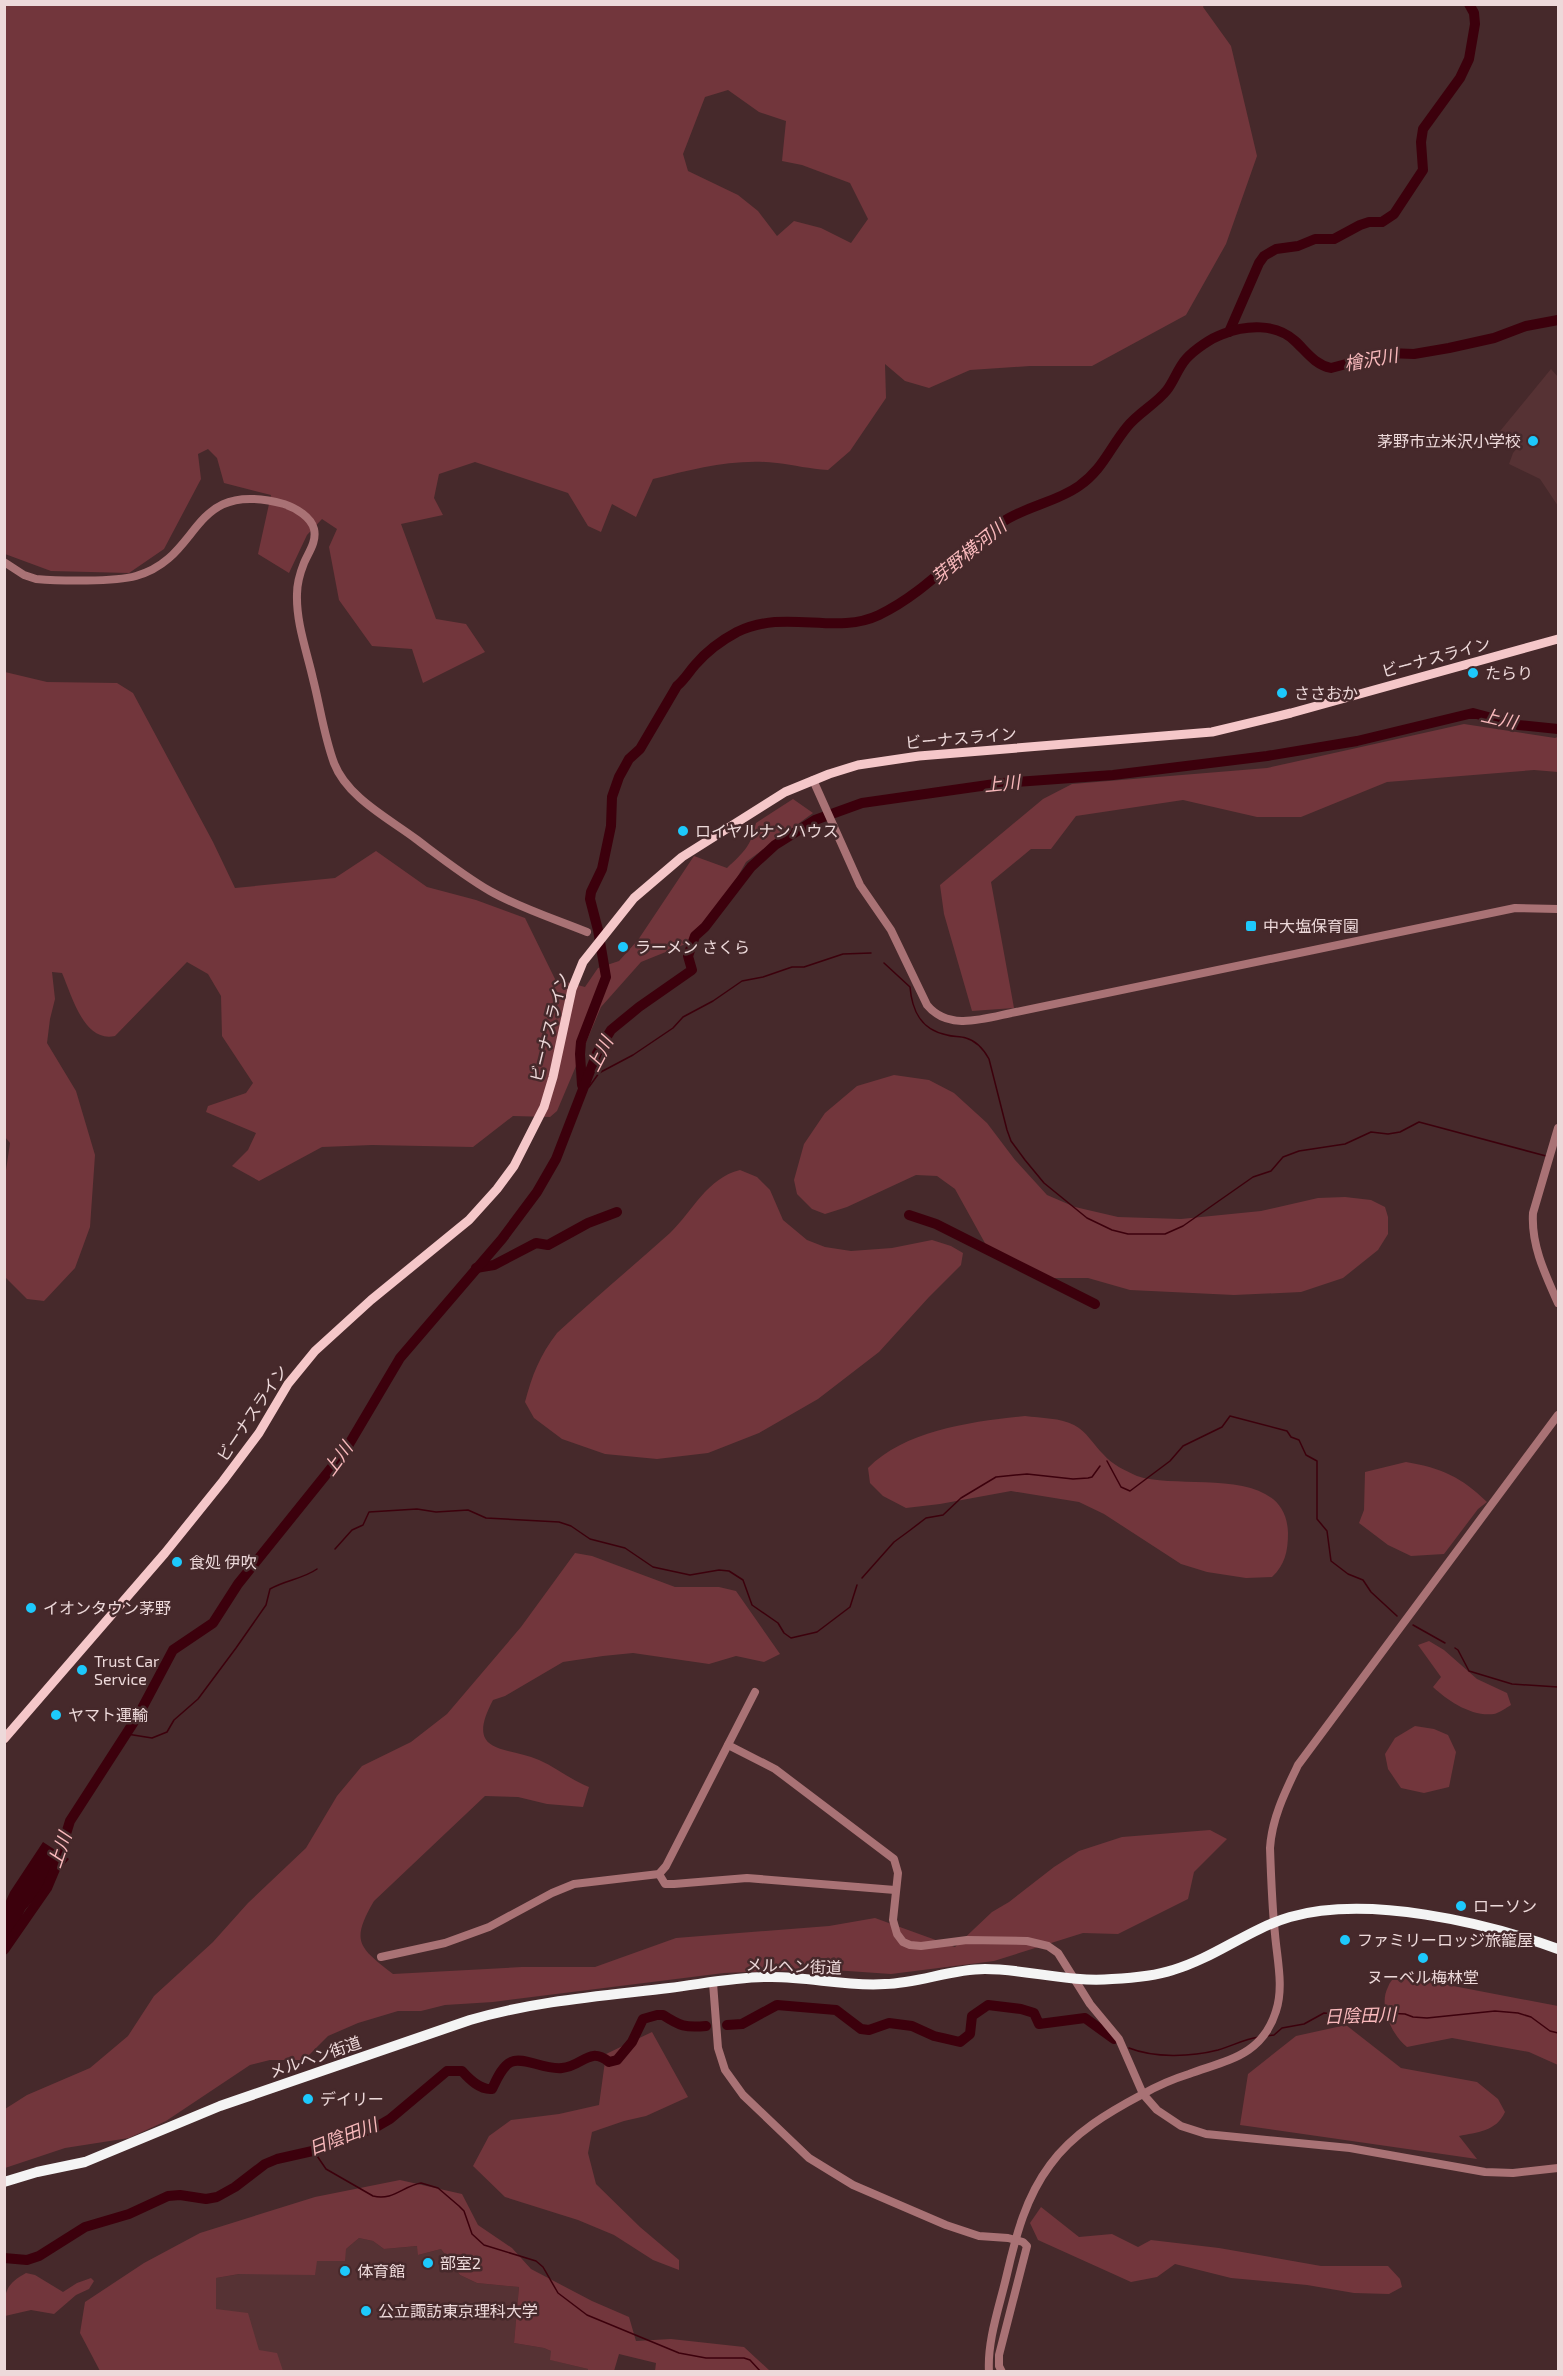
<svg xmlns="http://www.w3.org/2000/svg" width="1563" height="2376" font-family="'Exo 2','Noto Sans JP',sans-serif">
	<rect width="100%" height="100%" fill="#46292b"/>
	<!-- built -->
	<g fill="#563234">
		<polygon points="1551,369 1558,377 1558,506 1540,479 1509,464 1513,453 1518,447 1496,436"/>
		<polygon points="359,2238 373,2241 384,2249 418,2246 418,2255 441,2249 460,2275 477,2283 519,2287 514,2343 544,2348 551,2351 551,2360 588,2369 588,2372 116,2372 216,2278 317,2261 346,2249"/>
	</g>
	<!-- green -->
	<g fill="#72363c" fill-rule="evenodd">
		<path d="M4,5H1204L1203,7L1231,46L1257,156L1226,244L1186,315L1092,366H1030L970,370L929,388L905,381L885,364L886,398L850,451L828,470C810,469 794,465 777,463C734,458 694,469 653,479L636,517L612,504L601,532L588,526L568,493L475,462L439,474L434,498L443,515L401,524L436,619L466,624L485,652L423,683L412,649L372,646L339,600L329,547L337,529L322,519L307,535L289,573L258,554L271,495L224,483L217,458L208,449L198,454L201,479L164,549L129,573L51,571L5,554ZM728,90L759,112L786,121L782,161L802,165L850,183L868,219L851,243L821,228L794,221L777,236L758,211L738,195L688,171L683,154L705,97Z"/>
		<path d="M5,672L47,682L117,683L133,693L213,842L235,888L335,878L376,851L427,887L476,900L525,918L555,979L585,987L598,968L619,961L638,940L694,856L727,868C744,852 751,846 756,823L793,799L813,813L746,862L721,906L688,943L641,962L601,1007L557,1111L550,1117L513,1116L473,1147L372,1145L322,1147L259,1181L232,1166L248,1150L256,1133L206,1112L208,1106L246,1093L253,1083L222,1036L221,996L208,974L187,962L115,1036C84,1043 72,996 62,973L52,972L55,999L50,1019L47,1043L76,1091L95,1155L90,1227L75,1268L44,1301L27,1299L5,1277V1177L10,1143L5,1137Z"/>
		<polygon points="1464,724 1555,738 1558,737 1558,772 1534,770 1387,782 1301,817 1257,817 1183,800 1076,816 1051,849 1031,849 991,882 1014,1008 972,1011 944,914 940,885 1043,799 1072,784 1267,768"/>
		<polygon points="894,1075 929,1080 954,1093 987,1123 1015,1160 1047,1195 1075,1207 1118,1217 1181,1219 1261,1211 1318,1198 1345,1197 1371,1200 1385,1207 1388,1217 1388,1234 1378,1250 1343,1278 1301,1292 1234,1295 1130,1290 1088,1278 1040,1278 1011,1267 991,1254 955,1189 937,1176 916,1175 847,1207 825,1214 812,1209 797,1194 794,1180 804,1144 825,1113 857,1086"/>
		<path d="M740,1170L757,1177L770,1190L783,1220L807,1240L825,1247L851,1251L892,1248L932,1240L951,1246L963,1253L961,1265L929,1297L879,1352L818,1399L759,1433L708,1453L657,1459L605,1454L562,1439L534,1418L525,1402C532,1375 540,1355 557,1333C594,1299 633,1266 670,1233C693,1211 707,1178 740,1170Z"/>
		<path d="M1025,1416C1041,1418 1061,1418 1074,1425C1087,1432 1093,1444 1103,1454C1111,1464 1126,1471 1137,1476C1181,1491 1286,1463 1288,1533C1288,1551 1285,1565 1272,1577L1246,1578L1207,1572L1181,1564L1104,1514L1079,1502L1011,1491L940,1504L906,1508L883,1496L870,1483L868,1468C905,1430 974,1421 1025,1416Z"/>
		<path d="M1406,1462C1442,1468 1461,1477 1487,1502L1478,1509L1444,1554L1411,1556L1388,1545L1359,1523L1364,1510L1365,1472Z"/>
		<path d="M575,1553L592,1556L675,1587H719L736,1591L780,1654L764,1662L736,1656L709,1664L633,1653L603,1656L563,1662L505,1696L493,1700C464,1755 505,1746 539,1760C557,1768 571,1780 589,1787L583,1807L547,1804L518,1797L485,1796L374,1901C350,1942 359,1947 393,1974L522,1967H595L676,1938L829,1926L875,1918L955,1947L992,1912L1009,1902L1054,1867L1079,1851L1122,1837L1210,1830L1227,1839L1194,1872L1188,1899L1118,1934L1083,1933L994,1961L891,1974L819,1969L724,1973L493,2002L445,2005L421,2011H398L358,2023L328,2036L304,2060H270L250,2065L166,2121L129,2138L65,2148L5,2168V2109L27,2095L90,2068L128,2036L154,1996L213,1942L248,1903L306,1848L337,1796L362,1766L411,1742L447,1714L521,1627Z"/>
		<path d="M1429,1641L1444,1650L1477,1679L1507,1693L1511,1705C1506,1708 1499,1713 1494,1714C1472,1717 1448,1701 1433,1687L1441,1677L1418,1645Z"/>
		<polygon points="1415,1726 1434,1729 1448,1735 1456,1752 1449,1787 1424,1793 1401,1788 1388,1769 1385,1754 1395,1738"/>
		<path d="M1396,1975L1558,2006V2065L1529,2052L1452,2038L1407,2047C1392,2035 1378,2006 1388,1987C1389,1983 1393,1979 1396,1975Z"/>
		<path d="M1346,2025L1401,2068L1477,2082L1498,2099L1505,2112C1496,2132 1477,2132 1459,2136L1477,2159L1240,2125L1248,2074L1296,2036Z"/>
		<polygon points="652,2032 688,2097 646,2116 624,2121 592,2132 588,2153 596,2184 640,2227 679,2260 679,2270 653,2260 614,2235 578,2220 505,2197 473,2166 489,2136 511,2120 559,2114 599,2105 606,2054"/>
		<polygon points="400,2180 462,2194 478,2225 512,2248 531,2269 592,2301 629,2317 636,2341 671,2339 744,2347 770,2371 655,2371 656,2363 619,2354 614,2371 588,2371 588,2369 550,2360 551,2351 544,2348 514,2343 519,2287 477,2283 460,2275 441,2249 418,2255 417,2246 384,2249 373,2241 359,2238 346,2249 345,2261 317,2261 315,2275 239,2274 216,2278 216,2309 248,2313 259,2350 277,2353 283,2371 100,2371 80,2333 85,2302 144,2263 200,2233 315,2197"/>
		<polygon points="1041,2207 1079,2237 1112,2234 1138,2247 1151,2240 1219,2248 1321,2266 1388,2266 1400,2279 1402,2287 1389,2294 1354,2293 1307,2285 1231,2278 1175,2264 1157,2277 1131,2282 1038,2240 1030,2223"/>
		<path d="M26,2273L35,2275L63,2292L77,2283L91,2278L94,2281L89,2289L76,2295L54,2314L31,2310L5,2316C4,2294 4,2285 26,2273Z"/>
	</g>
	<!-- water -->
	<polygon fill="#3c000c" points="43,1842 69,1859 25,1910 5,1952 5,1903 10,1892"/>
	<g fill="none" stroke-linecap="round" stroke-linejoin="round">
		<!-- stream -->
		<g stroke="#3c000c" stroke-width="1.5">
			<path d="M884,963L910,987C912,1011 921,1030 947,1035C953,1037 960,1036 966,1038C977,1041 984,1050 989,1059L1007,1130L1011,1141L1025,1160L1044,1183L1087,1218L1112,1230L1128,1234H1165L1183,1226L1253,1177L1271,1171L1283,1157L1299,1151L1345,1144L1371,1132L1388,1134L1400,1132L1419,1122L1546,1156"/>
			<polyline points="583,1091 589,1087 599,1073 633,1055 673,1028 683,1017 713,1001 742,981 763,977 792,967 804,967 843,954 871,953"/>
			<polyline points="1107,1461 1121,1487 1130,1491 1170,1461 1183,1446 1222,1427 1230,1416 1287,1431 1291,1437 1299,1440 1306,1455 1317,1461 1317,1519 1327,1531 1331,1561 1348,1574 1363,1580 1371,1592 1397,1616"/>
			<polyline points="335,1549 352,1530 363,1525 369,1512 417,1509 436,1512 468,1510 486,1518 559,1522 571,1526 590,1539 625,1548 653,1567 690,1575 719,1570 729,1571 743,1580 752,1605 778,1623 784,1633 791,1638 817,1632 850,1607 857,1585"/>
			<polyline points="862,1578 894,1542 909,1531 926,1518 943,1515 961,1498 996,1477 1027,1474 1073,1479 1088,1478 1092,1477 1100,1466"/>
			<polyline points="1413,1625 1445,1643"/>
			<polyline points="1455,1648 1458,1650 1469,1671 1512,1684 1558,1687"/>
			<path d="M127,1734L152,1738L167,1732L174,1720L198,1699L236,1648L266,1605L270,1589C285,1580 303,1579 317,1569"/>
			<polyline points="1266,2036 1274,2035 1282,2028 1304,2024 1324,2013 1343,2015 1368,2012 1405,2014 1413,2017 1427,2018 1495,2011 1518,2013 1531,2017 1550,2031 1558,2033"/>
			<path d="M1129,2048C1154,2058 1191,2057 1218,2050C1232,2046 1244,2039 1259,2037"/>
			<path d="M313,2150L326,2169L373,2196C393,2201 403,2186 421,2183L438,2188L459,2206L464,2211L472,2234L484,2245L536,2261L543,2267L558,2293L587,2315L679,2353L706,2358H744L750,2360L761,2372"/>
		</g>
		<!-- river -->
		<g stroke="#3c000c" stroke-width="10">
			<polyline points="1229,332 1259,263 1264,256 1276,249 1298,246 1315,239 1334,239 1360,225 1369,222 1382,222 1394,214 1423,170 1421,142 1423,129 1460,78 1469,59 1475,24 1474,13 1469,4"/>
			<path d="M582,1085L580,1054L581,1042L606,977L598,930L590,899L591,892L602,869L611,826L612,797L619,777L629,759L640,749L677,686C685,679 688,673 695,665C706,652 722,640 737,632C786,608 835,636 879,615C927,592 958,552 1001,523C1025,506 1055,503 1079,486C1103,469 1109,449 1127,427C1138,413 1156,404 1167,390C1174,381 1178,368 1186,359C1194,350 1211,338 1223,334C1246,325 1276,323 1295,341C1307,352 1314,364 1331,368L1388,353L1414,354L1449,348L1494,338L1526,326L1558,320"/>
			<polyline points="909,1215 936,1224 1095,1304"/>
			<polyline points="476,1268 494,1265 536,1243 548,1245 588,1223 617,1212"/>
			<polyline points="4,1950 47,1888 55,1869 70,1821 139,1714 173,1650 213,1623 238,1584 345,1451 400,1358 502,1239 537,1192 556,1159 597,1053 611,1030 639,1007 692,970 688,956 695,936 705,927 751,867 775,845 815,820 862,803 1002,783 1113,775 1267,756 1357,741 1473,713 1518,725 1558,729"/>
			<polyline points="727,2025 742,2024 777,2005 836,2010 861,2029 869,2030 889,2023 912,2026 934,2036 960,2042 970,2034 972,2016 988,2005 1021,2009 1034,2013 1039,2024 1085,2018 1114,2039"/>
			<path d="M4,2258L27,2260L39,2256L85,2227L129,2214L168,2196L180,2195L206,2199L217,2197L235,2187L265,2164L277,2159L317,2150L378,2126L390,2119L447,2071H462C470,2080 480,2090 492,2089C496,2081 502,2066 511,2062C523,2056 544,2070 562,2068C583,2066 589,2046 609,2062L617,2060L632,2042L643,2019L657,2015H663C680,2026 685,2028 706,2026"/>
		</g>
		<!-- minor -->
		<g stroke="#a97275" stroke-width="8">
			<path d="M4,562L24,575L36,579C59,581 115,582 136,576C204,557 188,478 284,504C296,508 311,517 314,529C317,542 308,553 304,563C300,573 297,584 297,594C296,623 307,652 313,679C320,706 324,736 334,763C347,797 388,818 416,839C440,857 464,876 490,891C520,908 555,919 587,932"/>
			<path d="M813,780L860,885L891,930L927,1005C949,1032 986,1018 1016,1012L1515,908L1558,909"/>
			<path d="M1558,1128L1533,1213C1531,1245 1545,1274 1558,1303"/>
			<polyline points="728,1745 775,1769 894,1859 898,1873 893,1920 897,1934 903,1942 910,1945 921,1946 967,1940 1027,1941 1048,1946 1058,1953 1090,2004 1119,2039 1143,2094 1157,2110 1181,2126 1206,2134 1350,2148 1485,2172 1513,2173 1558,2168"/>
			<polyline points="659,1874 665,1884 674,1884 747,1878 895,1890"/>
			<polyline points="381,1957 445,1943 489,1927 552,1893 574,1884 659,1874 666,1866 755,1692"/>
			<polyline points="713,1983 718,2048 725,2070 743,2095 809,2158 853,2185 946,2225 979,2236 1008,2238 1023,2242 1027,2246 999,2355 999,2366 1002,2372"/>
			<path d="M989,2372C987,2340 1000,2305 1007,2274C1016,2235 1026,2197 1050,2165C1073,2133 1109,2112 1143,2094C1157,2086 1173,2079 1189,2074C1227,2060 1262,2056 1276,2011C1284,1987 1277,1959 1275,1934C1272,1906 1271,1877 1270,1848C1272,1818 1285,1792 1298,1765L1558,1415"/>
		</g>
		<!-- major -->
		<polyline stroke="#f5c7c9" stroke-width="9" points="4,1739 165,1553 223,1481 259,1433 288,1384 315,1351 371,1300 469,1220 497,1189 514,1166 544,1107 553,1077 572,989 583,962 634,898 682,857 785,792 829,774 858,765 919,756 1212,732 1291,713 1558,639"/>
		<!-- highway -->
		<path stroke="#f4f4f4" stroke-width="10" d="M4,2182L37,2172L85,2162L220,2106L470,2020C535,2001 602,1996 669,1988C702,1984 735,1977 768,1977C807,1976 846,1987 885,1984C919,1983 951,1969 985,1969C1027,1969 1070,1983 1112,1979C1132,1978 1155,1976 1173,1970C1214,1958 1249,1929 1290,1917C1368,1895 1484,1922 1558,1949"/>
	</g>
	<!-- markers -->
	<g fill="#1dc9fc" stroke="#46292b" stroke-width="2">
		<circle cx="1533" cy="441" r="6"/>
		<circle cx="1473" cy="673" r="6"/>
		<circle cx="1282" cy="693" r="6"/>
		<circle cx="683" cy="831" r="6"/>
		<rect x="1245" y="920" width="12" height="12" rx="3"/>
		<circle cx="623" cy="947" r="6"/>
		<circle cx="177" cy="1562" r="6"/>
		<circle cx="31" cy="1608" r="6"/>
		<circle cx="82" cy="1670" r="6"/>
		<circle cx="56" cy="1715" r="6"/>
		<circle cx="1461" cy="1906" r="6"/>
		<circle cx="1345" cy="1940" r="6"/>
		<circle cx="1423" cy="1958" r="6"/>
		<circle cx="308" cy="2099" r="6"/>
		<circle cx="428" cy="2263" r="6"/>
		<circle cx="345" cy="2271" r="6"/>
		<circle cx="366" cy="2311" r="6"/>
	</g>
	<g text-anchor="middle" stroke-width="5" stroke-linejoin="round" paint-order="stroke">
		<!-- poi labels -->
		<g font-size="16" fill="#edd9da" stroke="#46292b" text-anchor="start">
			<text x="1521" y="447" text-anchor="end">茅野市立米沢小学校</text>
			<text x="1485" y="679">たらり</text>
			<text x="1294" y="699">ささおか</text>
			<text x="695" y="837">ロイヤルナンハウス</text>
			<text x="1263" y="932">中大塩保育園</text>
			<text x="635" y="953">ラーメン さくら</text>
			<text x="189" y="1568">食処 伊吹</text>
			<text x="43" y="1614">イオンタウン茅野</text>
			<text x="94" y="1667">Trust Car<tspan x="94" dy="18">Service</tspan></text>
			<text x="68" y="1721">ヤマト運輸</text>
			<text x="1473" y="1912">ローソン</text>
			<text x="1357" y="1946">ファミリーロッジ旅籠屋</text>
			<text x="1423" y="1983" text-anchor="middle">ヌーベル梅林堂</text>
			<text x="320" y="2105">デイリー</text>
			<text x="440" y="2269">部室2</text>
			<text x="357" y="2277">体育館</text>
			<text x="378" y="2317">公立諏訪東京理科大学</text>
		</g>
		<!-- street labels -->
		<g font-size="16" fill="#edd9da" stroke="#46292b">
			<text transform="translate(1436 657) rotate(-15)" y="6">ビーナスライン</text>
			<text transform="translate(961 738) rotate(-5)" y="6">ビーナスライン</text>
			<text transform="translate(549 1027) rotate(-76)" y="6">ビーナスライン</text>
			<text transform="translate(252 1413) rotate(-56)" y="6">ビーナスライン</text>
			<text transform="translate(794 1966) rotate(2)" y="6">メルヘン街道</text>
			<text transform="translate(315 2057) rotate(-19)" y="6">メルヘン街道</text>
		</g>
		<!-- water labels -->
		<g font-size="18" font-style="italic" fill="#f9b9bc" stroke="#46292b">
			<text transform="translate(1371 360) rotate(-10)" y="6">檜沢川</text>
			<text transform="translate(969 552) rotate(-39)" y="6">芽野横河川</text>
			<text transform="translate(1499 719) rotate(13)" y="6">上川</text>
			<text transform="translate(1002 784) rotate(-6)" y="6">上川</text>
			<text transform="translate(600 1054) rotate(-63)" y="6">上川</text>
			<text transform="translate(338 1459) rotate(-54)" y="6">上川</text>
			<text transform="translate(60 1850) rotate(-71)" y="6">上川</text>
			<text transform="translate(1360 2016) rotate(-2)" y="6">日陰田川</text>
			<text transform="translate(343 2137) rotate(-21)" y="6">日陰田川</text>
		</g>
	</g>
	<!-- border -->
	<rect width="1563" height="2376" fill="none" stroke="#edd9da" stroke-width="12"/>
</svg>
